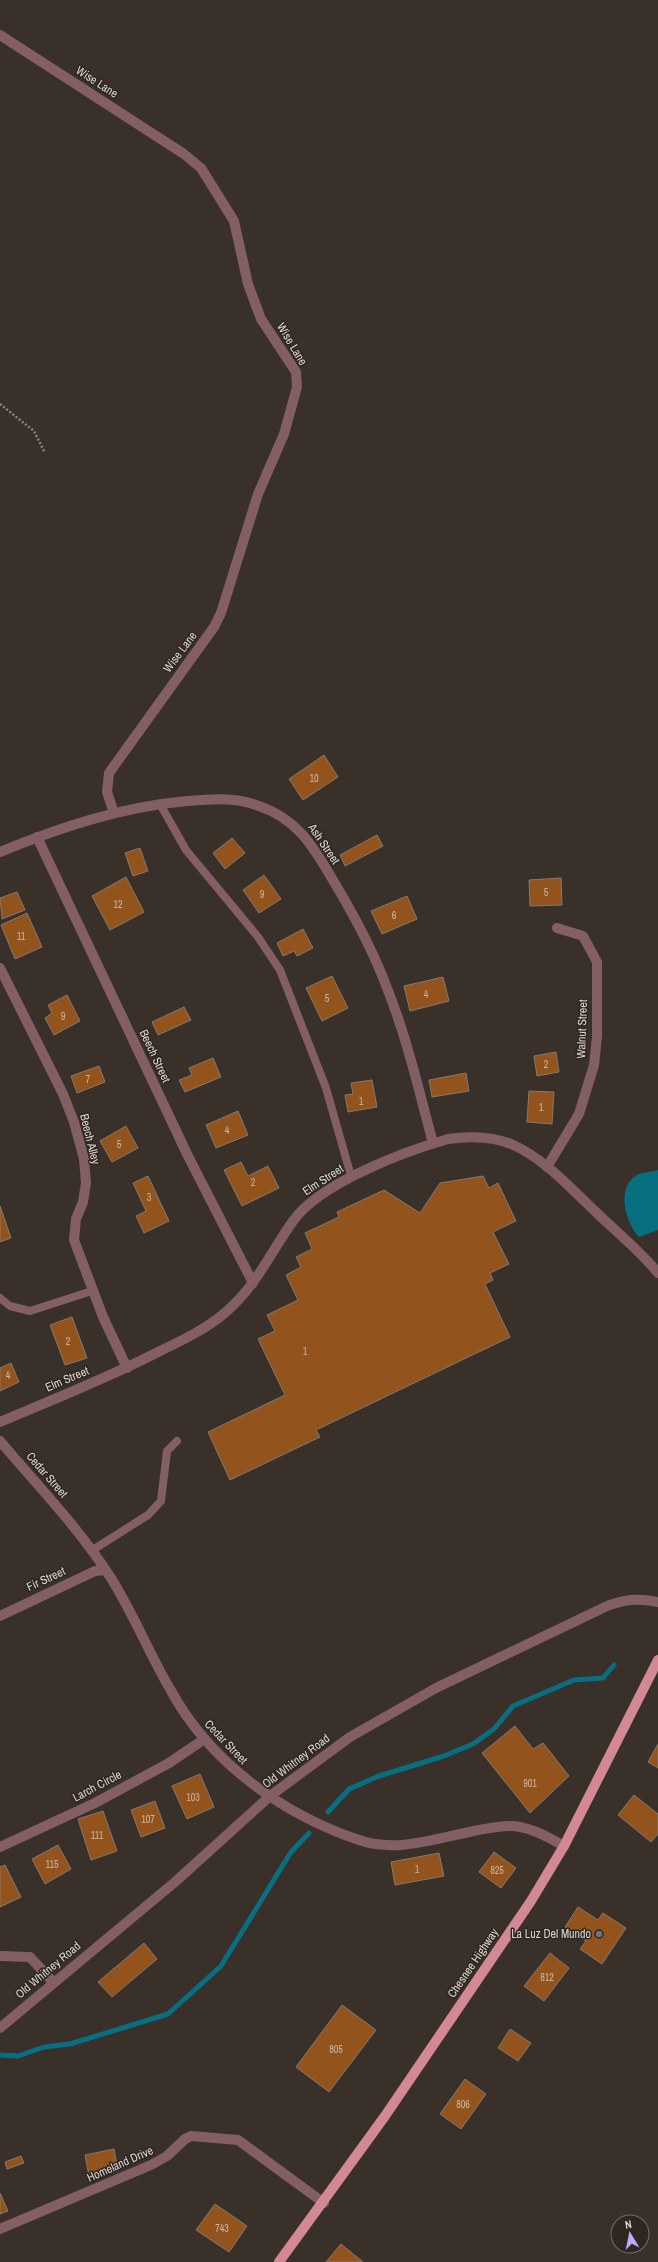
<svg xmlns="http://www.w3.org/2000/svg" width="658" height="2262" font-family="'Archivo Narrow',sans-serif">
	<rect width="100%" height="100%" fill="#39302a"/>
	<!-- water -->
	<path fill="#076f80" d="M658,1170V1230L639,1237C626,1223 615,1188 637,1175C642,1172 652,1172 658,1170Z"/>
	<g fill="none" stroke-linecap="round" stroke-linejoin="round">
		<!-- stream -->
		<g stroke="#076f80" stroke-width="5">
			<polyline points="328,1812 349,1789 379,1776 444,1756 473,1744 494,1729 513,1706 574,1680 603,1678 614,1665"/>
			<polyline points="0,2055 18,2056 44,2047 70,2044 168,2014 221,1966 291,1852 309,1833"/>
		</g>
	</g>
	<!-- building -->
	<g fill="#92541c" stroke="#837972">
		<polygon points="324,755 338,777 303,800 289,779"/>
		<polygon points="377,835 383,846 345,866 340,855"/>
		<polygon points="232,838 245,853 225,869 213,853"/>
		<polygon points="140,848 148,871 133,876 125,853"/>
		<polygon points="264,875 281,899 259,913 243,890"/>
		<polygon points="126,877 144,912 110,930 92,896"/>
		<polygon points="561,878 562,905 530,906 529,880"/>
		<polygon points="17,892 25,910 2,919 0,898"/>
		<polygon points="407,896 417,919 382,934 371,911"/>
		<polygon points="27,913 42,947 15,959 1,925"/>
		<polygon points="303,929 313,948 297,956 294,951 283,956 277,943"/>
		<polygon points="332,976 348,1008 322,1021 306,988"/>
		<polygon points="443,977 449,1001 410,1011 404,986"/>
		<polygon points="67,995 80,1021 54,1035 45,1018 52,1013 48,1005"/>
		<polygon points="184,1007 191,1020 158,1035 152,1022"/>
		<polygon points="556,1052 559,1072 537,1076 534,1056"/>
		<polygon points="213,1058 221,1077 185,1092 179,1080 192,1075 189,1068"/>
		<polygon points="99,1066 105,1082 77,1093 71,1076"/>
		<polygon points="466,1073 469,1091 432,1097 429,1080"/>
		<polygon points="372,1080 377,1107 348,1112 345,1095 353,1094 351,1083"/>
		<polygon points="529,1091 554,1092 552,1124 527,1122"/>
		<polygon points="238,1111 248,1135 216,1148 206,1125"/>
		<polygon points="126,1126 138,1148 112,1162 100,1141"/>
		<polygon points="241,1162 248,1176 268,1166 279,1188 242,1206 224,1170"/>
		<polygon points="148,1176 169,1221 144,1233 136,1216 146,1211 133,1183"/>
		<polygon points="483,1176 489,1188 498,1183 516,1221 493,1232 509,1264 490,1273 493,1280 485,1284 510,1337 316,1430 320,1437 230,1480 208,1432 285,1395 258,1339 275,1331 267,1315 298,1300 286,1275 301,1267 296,1257 312,1249 305,1233 339,1217 337,1212 384,1190 420,1213 440,1183"/>
		<polygon points="0,1206 11,1238 0,1242"/>
		<polygon points="72,1317 87,1358 65,1365 50,1325"/>
		<polygon points="11,1363 19,1382 0,1391 0,1368"/>
		<polygon points="515,1726 533,1749 543,1743 569,1776 530,1813 482,1753"/>
		<polygon points="658,1744 658,1768 648,1762"/>
		<polygon points="200,1774 214,1807 187,1819 172,1786"/>
		<polygon points="634,1795 658,1814 658,1834 651,1842 618,1815"/>
		<polygon points="155,1801 165,1828 141,1837 131,1810"/>
		<polygon points="103,1811 117,1851 91,1860 78,1819"/>
		<polygon points="58,1845 71,1869 45,1884 32,1859"/>
		<polygon points="494,1852 516,1868 501,1888 479,1872"/>
		<polygon points="439,1853 444,1876 395,1885 391,1862"/>
		<polygon points="5,1865 21,1897 0,1907 0,1867"/>
		<polygon points="578,1907 598,1920 603,1913 626,1928 602,1964 580,1949 586,1941 565,1927"/>
		<polygon points="144,1943 157,1959 112,1997 98,1982"/>
		<polygon points="550,1953 569,1968 544,2001 524,1986"/>
		<polygon points="342,2005 376,2030 329,2092 296,2067"/>
		<polygon points="510,2029 531,2043 518,2061 498,2048"/>
		<polygon points="465,2079 486,2094 461,2129 440,2114"/>
		<polygon points="114,2149 118,2171 89,2176 85,2155"/>
		<polygon points="21,2156 24,2163 7,2169 5,2162"/>
		<polygon points="0,2193 8,2211 0,2214"/>
		<polygon points="215,2204 247,2226 229,2252 196,2230"/>
		<polygon points="341,2244 363,2262 326,2262"/>
	</g>
	<g fill="none" stroke-linecap="round" stroke-linejoin="round">
		<!-- path -->
		<polyline stroke="#8b837e" stroke-width="2.5" stroke-dasharray="2 2" stroke-linecap="butt" points="0,404 34,431 45,453"/>
		<!-- lane -->
		<g stroke="#835e64" stroke-width="8">
			<polyline points="160,804 186,850 258,937 280,970 326,1088 351,1176"/>
			<polyline points="0,1298 10,1306 30,1311 92,1291"/>
			<polyline points="91,1551 148,1515 161,1501 167,1451 177,1441"/>
		</g>
		<!-- street -->
		<g stroke="#835e64" stroke-width="10">
			<polyline points="0,35 184,154 201,168 234,221 248,284 261,319 296,372 297,387 284,434 258,494 221,613 214,627 109,773 107,792 114,813"/>
			<polyline points="37,837 188,1156 253,1283"/>
			<path d="M0,852C61,827 121,807 187,801C211,799 234,797 256,805C300,819 315,850 337,887C356,919 374,953 387,988C407,1038 419,1091 433,1143"/>
			<polyline points="0,968 63,1094 74,1122 84,1159 86,1183 83,1202 76,1219 74,1240 103,1317 127,1368"/>
			<polyline points="547,1167 579,1114 594,1065 597,1037 597,962 583,936 557,928"/>
			<path d="M0,1422C54,1399 108,1378 160,1351C183,1340 208,1328 227,1311C256,1286 271,1252 293,1221C320,1183 403,1152 448,1139C469,1136 491,1136 511,1144C546,1159 572,1190 599,1215C619,1234 641,1252 658,1273"/>
			<path d="M0,1441C38,1486 79,1528 111,1578C133,1613 149,1653 170,1689C209,1761 279,1812 356,1839C393,1853 432,1840 469,1832C484,1829 499,1825 514,1826C532,1828 548,1837 564,1846"/>
			<polyline points="0,1616 95,1571 105,1570"/>
			<polyline points="0,1847 95,1803 169,1763 203,1740"/>
			<polyline points="0,1956 30,1957 53,1982"/>
			<path d="M0,2028L175,1882L270,1796L350,1737L436,1688L605,1607C624,1599 638,1598 658,1602"/>
			<polyline points="0,2229 151,2165 167,2156 185,2139 191,2136 238,2140 324,2203"/>
		</g>
		<!-- primary -->
		<polyline stroke="#d28994" stroke-width="10" points="279,2262 385,2116 531,1901 564,1846 658,1660"/>
	</g>
	<!-- markers -->
	<circle fill="#6b7280" stroke="#2e2620" stroke-width="1.5" cx="599" cy="1934" r="4"/>
	<g text-anchor="middle" stroke-width="3" stroke-linejoin="round" paint-order="stroke">
		<!-- number labels -->
		<g font-size="10" fill="#c9b5a4">
			<text x="314" y="782">10</text>
			<text x="546" y="896">5</text>
			<text x="262" y="898">9</text>
			<text x="118" y="908">12</text>
			<text x="394" y="919">6</text>
			<text x="21" y="940">11</text>
			<text x="426" y="998">4</text>
			<text x="327" y="1002">5</text>
			<text x="63" y="1020">9</text>
			<text x="546" y="1068">2</text>
			<text x="88" y="1083">7</text>
			<text x="361" y="1105">1</text>
			<text x="541" y="1111">1</text>
			<text x="227" y="1134">4</text>
			<text x="119" y="1148">5</text>
			<text x="253" y="1186">2</text>
			<text x="149" y="1201">3</text>
			<text x="68" y="1345">2</text>
			<text x="305" y="1355">1</text>
			<text x="8" y="1379">4</text>
			<text x="530" y="1787">901</text>
			<text x="193" y="1801">103</text>
			<text x="148" y="1823">107</text>
			<text x="97" y="1839">111</text>
			<text x="52" y="1868">115</text>
			<text x="417" y="1873">1</text>
			<text x="497" y="1874">825</text>
			<text x="547" y="1981">812</text>
			<text x="336" y="2053">805</text>
			<text x="463" y="2108">806</text>
			<text x="222" y="2232">743</text>
		</g>
		<!-- street labels -->
		<g font-size="12" fill="#dbd5d1" stroke="#2e2620">
			<text transform="translate(97 82) rotate(33)" y="4">Wise Lane</text>
			<text transform="translate(292 344) rotate(59)" y="4">Wise Lane</text>
			<text transform="translate(180 652) rotate(-53)" y="4">Wise Lane</text>
			<text transform="translate(324 844) rotate(56)" y="4">Ash Street</text>
			<text transform="translate(582 1029) rotate(-88)" y="4">Walnut Street</text>
			<text transform="translate(155 1056) rotate(65)" y="4">Beech Street</text>
			<text transform="translate(90 1139) rotate(76)" y="4">Beech Alley</text>
			<text transform="translate(323 1180) rotate(-33)" y="4">Elm Street</text>
			<text transform="translate(67 1379) rotate(-23)" y="4">Elm Street</text>
			<text transform="translate(47 1475) rotate(49)" y="4">Cedar Street</text>
			<text transform="translate(46 1579) rotate(-25)" y="4">Fir Street</text>
			<text transform="translate(226 1742) rotate(46)" y="4">Cedar Street</text>
			<text transform="translate(296 1761) rotate(-37)" y="4">Old Whitney Road</text>
			<text transform="translate(97 1786) rotate(-28)" y="4">Larch Circle</text>
			<text transform="translate(473 1963) rotate(-56)" y="4">Chesnee Highway</text>
			<text transform="translate(48 1970) rotate(-40)" y="4">Old Whitney Road</text>
			<text transform="translate(120 2164) rotate(-24)" y="4">Homeland Drive</text>
		</g>
		<!-- poi labels -->
		<g font-size="12" fill="#dbd5d1" stroke="#2e2620" text-anchor="end">
			<text x="591" y="1938">La Luz Del Mundo</text>
		</g>
	</g>
	<!-- north arrow -->
	<g transform="translate(630 2234) rotate(350)"><circle r="19" fill="#2e2620" stroke="#736c67"/>
	<path d="M0-3L7 15L0 10L-7 15Z" fill="#bda9f5"/>
	<text y="-6" font-size="11" font-weight="bold" text-anchor="middle" fill="#dbd5d1">N</text>
	</g>
</svg>
